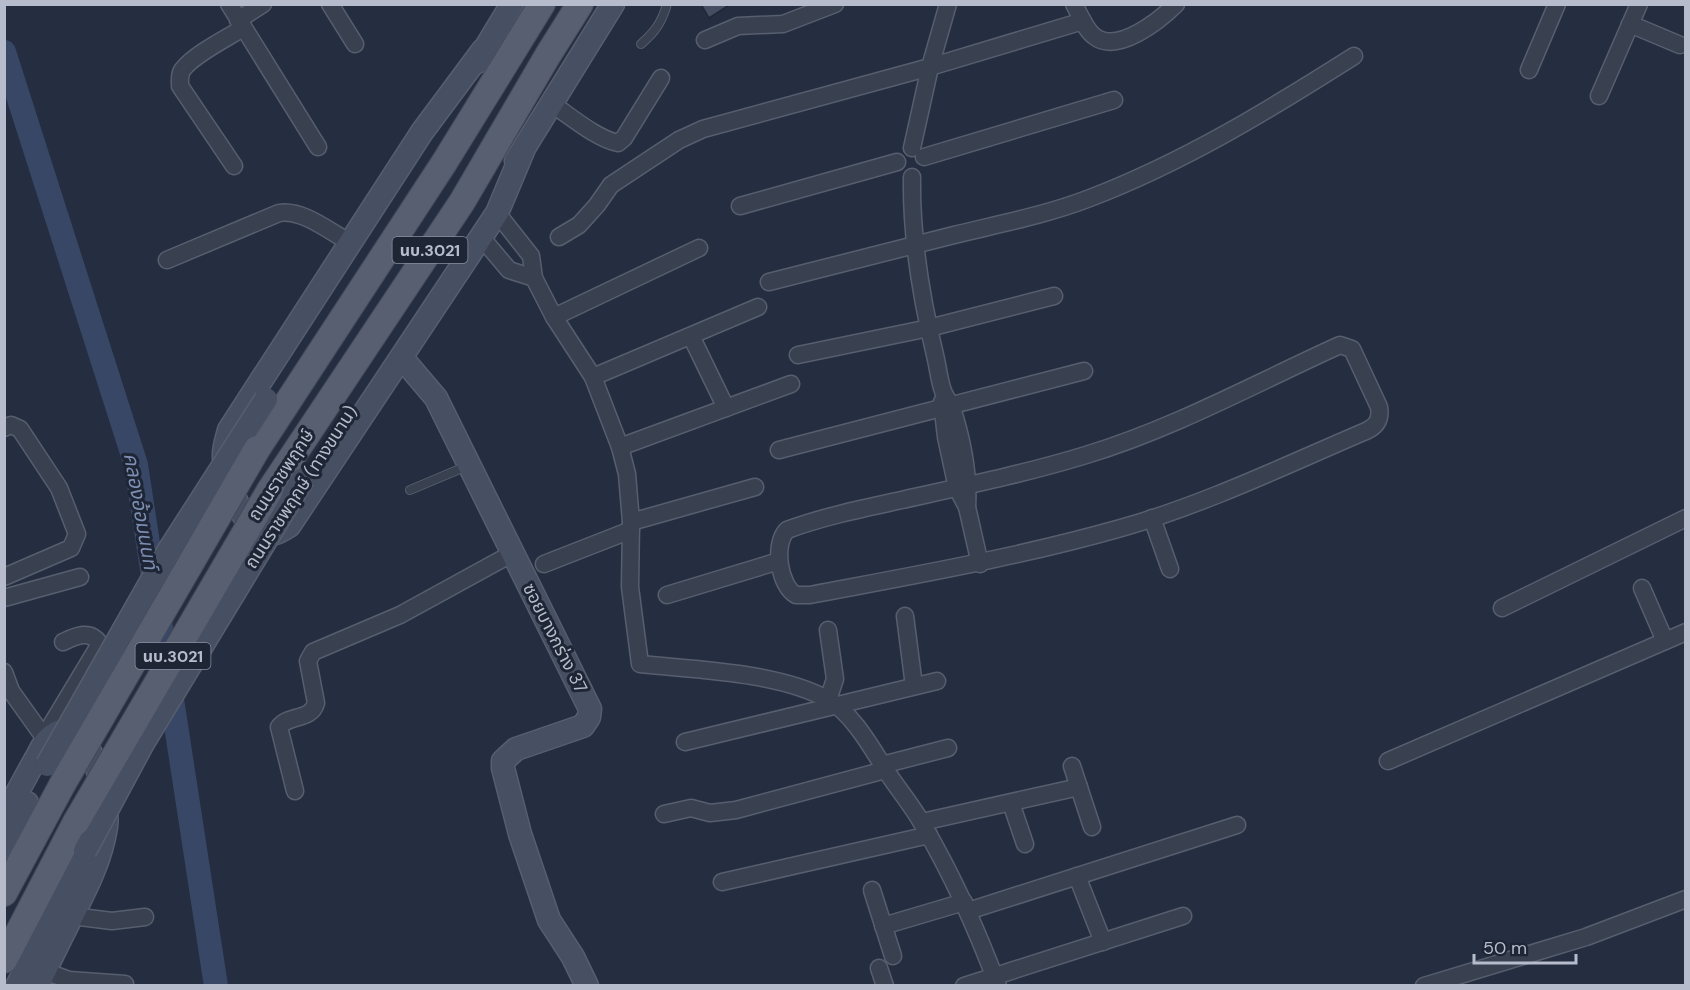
<svg xmlns="http://www.w3.org/2000/svg" width="1690" height="990" font-family="'DM Sans','Noto Sans Thai',sans-serif">
	<rect width="100%" height="100%" fill="#252e40"/>
	<g fill="none" stroke-linecap="round" stroke-linejoin="round">
		<!-- river -->
		<polyline stroke="#394767" stroke-width="24" points="4,52 136,465 216,986"/>
	</g>
	<!-- building -->
	<polygon fill="#444d62" stroke="#202737" stroke-width="1.5" points="701,4 731,4 709,18"/>
	<g fill="none" stroke-linecap="round" stroke-linejoin="round">
		<defs>
			<g id="lane">
				<path d="M641,44C655,32 662,22 667,4"/>
				<polyline points="410,490 467,466"/>
			</g>
			<g id="street">
				<polyline points="229,4 318,147"/>
				<polyline points="330,4 355,44"/>
				<path d="M1074,4C1080,15 1085,29 1094,36C1117,55 1160,20 1176,4"/>
				<polyline points="238,20 263,4"/>
				<polyline points="1630,24 1680,45"/>
				<polyline points="705,40 738,26 783,24 835,4"/>
				<polyline points="1529,70 1557,4"/>
				<polyline points="1599,96 1639,4"/>
				<path d="M552,104C570,116 597,139 618,143L624,138L661,78"/>
				<polyline points="912,148 930,67 948,4"/>
				<polyline points="924,157 1114,100"/>
				<path d="M234,166L180,86C180,79 179,73 184,68C195,54 227,38 243,28"/>
				<path d="M912,177C911,237 921,297 935,355C938,367 939,380 943,391C945,397 950,402 952,408C962,439 969,475 967,507"/>
				<polyline points="740,206 897,162"/>
				<path d="M497,213L531,256L534,278L554,317L593,377L620,447L627,474L631,522L630,587L640,664C697,670 777,672 827,699C852,713 870,745 885,769C897,788 912,805 923,825C953,876 977,930 998,986"/>
				<polyline points="481,237 509,270 534,278"/>
				<polyline points="559,237 579,225 597,205 611,185 679,140 703,129 930,67 1083,21"/>
				<path d="M167,260L279,213C303,209 330,232 351,243"/>
				<path d="M769,282C830,266 892,251 954,235C999,224 1046,215 1090,198C1184,162 1269,110 1354,56"/>
				<polyline points="554,317 699,248"/>
				<polyline points="691,336 726,408"/>
				<path d="M1340,345L1352,349L1379,407C1381,419 1377,426 1366,431C1286,465 1206,504 1121,528C1019,557 915,575 810,595H796C779,586 773,544 787,530C822,517 860,509 897,501C960,487 1024,474 1086,455C1175,428 1256,383 1340,345Z"/>
				<polyline points="798,355 929,328 1054,296"/>
				<polyline points="593,377 758,307"/>
				<polyline points="942,402 946,437 957,488 967,507 980,564"/>
				<polyline points="4,428 11,425 20,429 59,488 77,534 71,548 4,577"/>
				<polyline points="620,447 791,384"/>
				<polyline points="779,450 1084,371"/>
				<polyline points="1152,518 1170,569"/>
				<polyline points="631,522 755,487"/>
				<polyline points="544,564 631,530"/>
				<polyline points="1642,588 1665,641"/>
				<polyline points="667,595 779,561"/>
				<polyline points="4,598 80,577"/>
				<polyline points="1502,608 1686,518"/>
				<polyline points="905,616 914,686"/>
				<polyline points="828,630 835,679 828,700"/>
				<polyline points="4,672 11,691 46,740"/>
				<path d="M44,737L100,644C90,629 76,636 63,642"/>
				<polyline points="685,742 937,681"/>
				<polyline points="1388,761 1686,632"/>
				<polyline points="882,765 948,748"/>
				<polyline points="1072,766 1092,827"/>
				<path d="M295,791L279,727C289,714 311,721 316,703L308,661L313,652L400,615L513,553"/>
				<polyline points="1011,803 1025,844"/>
				<polyline points="664,814 691,808 710,813 736,810 885,770"/>
				<polyline points="922,822 1079,787"/>
				<polyline points="1077,876 1103,942"/>
				<polyline points="722,882 929,835"/>
				<polyline points="872,890 893,956"/>
				<polyline points="968,911 1237,825"/>
				<polyline points="72,916 112,921 145,917"/>
				<polyline points="883,926 964,902"/>
				<polyline points="879,968 885,986"/>
				<polyline points="44,971 69,980 125,984"/>
				<polyline points="964,986 1183,916"/>
				<polyline points="1424,986 1586,937 1686,899"/>
			</g>
			<g id="secondary">
				<path d="M483,50L422,132L229,430C227,439 223,448 224,458C226,478 242,528 263,534C273,536 281,531 289,526L497,213L523,151"/>
				<polyline points="477,62 512,4"/>
				<polyline points="516,161 613,4"/>
				<polyline points="402,358 436,398 590,709 589,717 583,726 516,749 503,761 503,768 520,834 549,920 573,957 587,986"/>
				<path d="M4,816C15,797 25,778 35,760C39,754 42,745 47,740C88,700 110,801 106,827C101,859 87,887 72,916C60,939 49,963 37,986"/>
				<polyline points="4,847 27,803"/>
				<polyline points="17,986 85,851"/>
			</g>
			<g id="primary">
				<polyline points="257,449 444,163 542,4"/>
				<polyline points="270,490 462,202 548,55 580,4"/>
				<polyline points="4,893 62,785"/>
				<polyline points="4,960 76,822"/>
			</g>
		</defs>
		<!-- lane casing -->
		<use href="#lane" stroke="#575e6e" stroke-width="10"/>
		<!-- street casing -->
		<use href="#street" stroke="#575e6e" stroke-width="19"/>
		<!-- secondary casing -->
		<use href="#secondary" stroke="#575e6e" stroke-width="25"/>
		<!-- primary casing -->
		<use href="#primary" stroke="#434959" stroke-width="28"/>
		<!-- lane -->
		<use href="#lane" stroke="#394050" stroke-width="8"/>
		<!-- street -->
		<use href="#street" stroke="#394050" stroke-width="16"/>
		<!-- secondary -->
		<use href="#secondary" stroke="#474f63" stroke-width="22"/>
		<!-- primary -->
		<use href="#primary" stroke="#585f70" stroke-width="26"/>
		<defs>
			<g id="secondary-bridge">
				<polyline points="47,765 169,550 266,399"/>
				<polyline points="85,851 143,743 303,479"/>
			</g>
			<g id="primary-bridge">
				<polyline points="62,785 257,449"/>
				<polyline points="76,822 270,490"/>
			</g>
		</defs>
		<!-- secondary-bridge casing -->
		<use href="#secondary-bridge" stroke="#575e6e" stroke-width="25" stroke-linecap="butt"/>
		<!-- primary-bridge casing -->
		<use href="#primary-bridge" stroke="#434959" stroke-width="28" stroke-linecap="butt"/>
		<!-- secondary-bridge -->
		<use href="#secondary-bridge" stroke="#474f63" stroke-width="22"/>
		<!-- primary-bridge -->
		<use href="#primary-bridge" stroke="#585f70" stroke-width="26"/>
	</g>
	<g text-anchor="middle" stroke-width="6" stroke-linejoin="round" paint-order="stroke">
		<!-- shield labels -->
		<g fill="#1e2535" stroke="#888f9e" stroke-width="1.5">
			<rect x="392.5" y="237" width="75" height="26" rx="4.5"/>
			<rect x="135.5" y="643" width="75" height="26" rx="4.5"/>
		</g>
		<g font-size="16" font-weight="bold" fill="#b6bccb">
			<text x="430" y="256">นบ.3021</text>
			<text x="173" y="662">นบ.3021</text>
		</g>
		<!-- street labels -->
		<g font-size="18" fill="#b6bccb" stroke="#1e2535">
			<text transform="translate(281 475) rotate(-57)" y="6">ถนนราชพฤกษ์</text>
			<text transform="translate(301 487) rotate(-57)" y="6">ถนนราชพฤกษ์ (ทางขนาน)</text>
			<text transform="translate(555 638) rotate(63)" y="6">ซอยบางกร่าง 37</text>
		</g>
		<!-- water labels -->
		<g font-size="20" font-style="italic" fill="#7d8eb2" stroke="#1e2535">
			<text transform="translate(141 511) rotate(80)" y="7">คลองอ้อมนนท์</text>
		</g>
	</g>
	<!-- border -->
	<rect width="1690" height="990" fill="none" stroke="#b6bccb" stroke-width="12"/>
	<!-- scale -->
	<path d="M1474 954v9h102v-9" fill="none" stroke="#b6bccb" stroke-width="3"/>
	<text x="1483" y="954" font-size="18" fill="#b6bccb" stroke="#1e2535" stroke-width="4.5" paint-order="stroke">50 m</text>
</svg>
